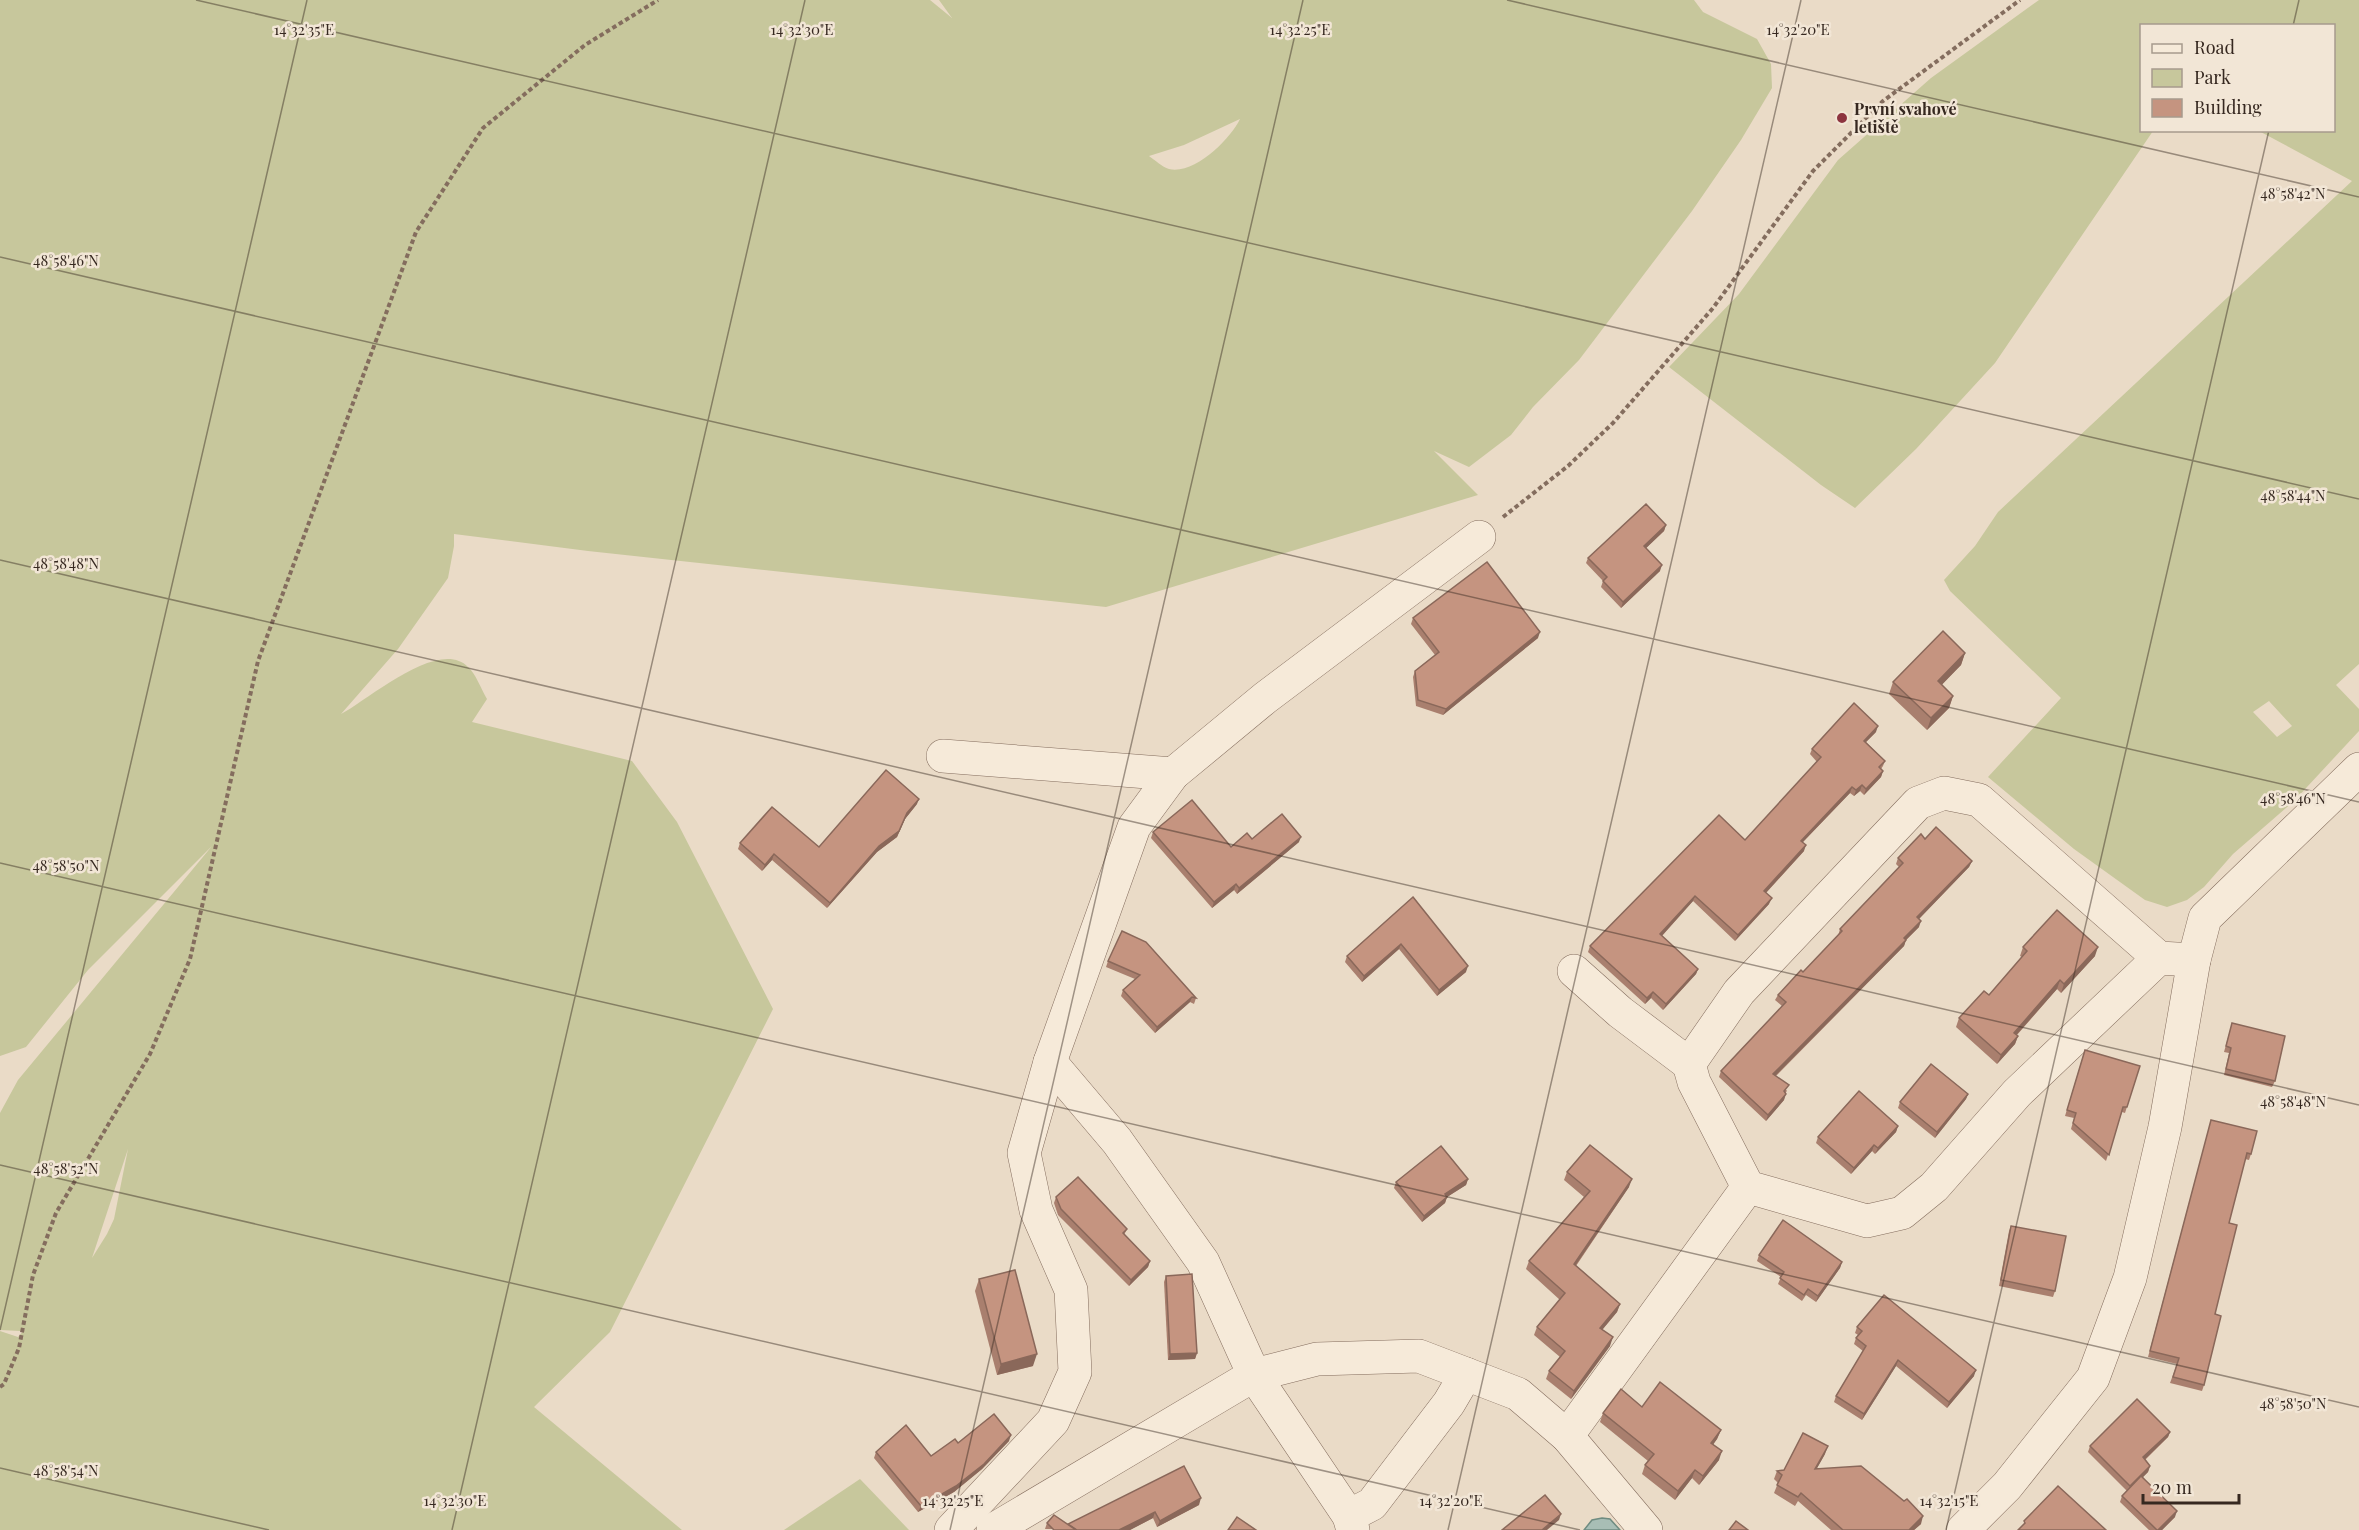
<svg xmlns="http://www.w3.org/2000/svg" width="2359" height="1530" font-family="'Playfair Display',serif">
	<rect width="100%" height="100%" fill="#eadbc7"/>
	<!-- green -->
	<g fill="#c7c79c" fill-rule="evenodd">
		<path d="M0,0H930L952,18L939,0H1694L1703,12L1757,39L1771,64L1772,88L1741,140L1692,211L1579,360L1533,407L1511,435L1469,467L1434,451L1478,495L1106,607L588,551L454,534V546L448,578L398,649L341,714C368,700 439,637 468,667C476,674 481,689 487,699L472,722L632,761L677,822L773,1009L610,1332L534,1407L682,1530H0V1331L18,1337L25,1329L20,1331L0,1330V1113L18,1080L212,846L88,970L26,1047L0,1056ZM1240,119C1231,138 1195,175 1169,169C1162,167 1155,160 1149,156L1184,145ZM128,1149L114,1219L107,1234L92,1258Z"/>
		<path d="M2039,0H2359V664L2336,685L2359,709V731L2294,801L2233,854L2204,887L2187,900L2167,907L2145,900L2074,849L1988,777L2061,698L1950,591L1944,580L1975,546L1998,512L2352,181L2259,131L2334,130V26H2142V130L2153,131L1995,363L1916,449L1855,508L1821,485L1669,367L1739,294L1838,160L1931,78ZM2269,701L2292,726L2277,737L2253,712Z"/>
		<polygon points="860,1479 909,1530 784,1530"/>
	</g>
	<!-- water -->
	<polygon fill="#a8beb5" stroke="#6f8c81" stroke-width="1.5" points="1602,1518 1610,1519 1620,1530 1584,1530 1592,1520"/>
	<g fill="none" stroke-linecap="round" stroke-linejoin="round">
		<defs>
			<g id="minor">
				<polyline points="943,756 1173,774"/>
				<polyline points="2159,958 2017,1093 1934,1187 1902,1213 1867,1221 1748,1187 1694,1082 1689,1064 1739,992 1918,803 1944,793 1979,800 2159,958 2194,960"/>
				<polyline points="1574,971 1620,1012 1689,1064"/>
				<polyline points="1050,1062 1117,1141 1203,1262 1254,1375 1349,1516 1353,1530"/>
				<polyline points="1567,1436 1748,1187"/>
				<polyline points="1349,1516 1372,1504 1449,1403 1466,1374"/>
				<polyline points="951,1530 1053,1421 1075,1372 1071,1290 1036,1210 1024,1153 1050,1062 1134,827 1173,774 1265,698 1479,537"/>
				<polyline points="993,1530 1254,1375 1317,1359 1419,1356 1518,1394 1567,1436 1646,1530"/>
				<polyline points="1963,1530 2007,1486 2093,1378 2130,1278 2165,1127 2194,960 2205,918 2359,769"/>
			</g>
		</defs>
		<!-- minor casing -->
		<use href="#minor" stroke="#846d5e" stroke-width="34"/>
		<!-- path -->
		<g stroke="#846d5e" stroke-width="4" stroke-dasharray="4.5 3" stroke-linecap="butt">
			<polyline points="1503,517 1568,466 1613,423 1713,308 1813,171 1883,101 2020,0"/>
			<polyline points="0,1387 4,1384 19,1348 33,1275 56,1213 150,1054 190,959 258,661 416,232 483,128 585,45 658,0"/>
		</g>
		<!-- minor -->
		<use href="#minor" stroke="#f6ead9" stroke-width="33"/>
	</g>
	<!-- wall -->
	<g fill="#a97f6e">
		<polygon points="1666,525 1664,531 1646,548 1660,571 1621,608 1601,587 1603,581 1586,563 1588,558"/>
		<polygon points="1413,618 1538,638 1443,715 1416,706 1413,677 1415,671 1435,655 1411,624"/>
		<polygon points="1965,653 1961,665 1941,685 1953,696 1949,708 1927,730 1889,694 1893,682"/>
		<polygon points="1876,732 1866,742 1885,761 1883,766 1881,769 1883,771 1881,777 1864,795 1860,791 1854,796 1850,793 1803,842 1804,851 1766,893 1769,904 1735,941 1693,901 1662,936 1698,969 1696,974 1663,1010 1651,998 1645,1004 1588,952 1590,946 1745,840 1817,762 1810,754 1812,749"/>
		<polygon points="917,804 905,819 897,837 877,852 827,908 772,860 762,871 738,849 740,843 819,847"/>
		<polygon points="1153,832 1231,847 1252,839 1299,842 1237,894 1234,890 1212,908 1151,838"/>
		<polygon points="1925,839 1972,861 1969,867 1919,919 1919,927 1906,940 1904,946 1776,1076 1787,1091 1785,1093 1784,1100 1766,1121 1719,1077 1721,1071 1782,1006 1775,1000 1778,995 1803,972 1838,936 1840,929 1899,867 1896,864 1898,858"/>
		<polygon points="1413,897 1466,972 1437,996 1399,949 1362,982 1345,962 1347,956"/>
		<polygon points="2023,947 2095,956 2061,993 2057,989 2017,1035 2018,1036 2015,1044 1997,1064 1956,1027 1959,1018 1989,995 2022,957 2020,956"/>
		<polygon points="1108,961 1196,998 1194,1004 1190,1002 1155,1033 1121,996 1123,990 1135,979 1106,967"/>
		<polygon points="2232,1023 2275,1081 2272,1087 2224,1075 2229,1053 2224,1052"/>
		<polygon points="2083,1056 2140,1066 2125,1113 2122,1112 2106,1161 2071,1129 2074,1118 2065,1116"/>
		<polygon points="1968,1094 1966,1099 1935,1138 1898,1108 1900,1102"/>
		<polygon points="2211,1120 2251,1154 2249,1160 2245,1159 2229,1223 2204,1385 2202,1391 2170,1383 2177,1364 2148,1357"/>
		<polygon points="1898,1126 1896,1132 1875,1154 1872,1151 1851,1174 1816,1143 1818,1137"/>
		<polygon points="1567,1172 1629,1187 1576,1266 1620,1304 1617,1312 1602,1330 1610,1346 1571,1399 1546,1379 1549,1371 1560,1357 1534,1335 1537,1327 1560,1300 1526,1269 1529,1261 1584,1197 1564,1180"/>
		<polygon points="1468,1179 1466,1185 1447,1197 1445,1203 1422,1222 1394,1188 1396,1182"/>
		<polygon points="1056,1197 1127,1229 1124,1235 1150,1261 1148,1267 1129,1286 1058,1215 1054,1203"/>
		<polygon points="2011,1226 2055,1291 2053,1297 1999,1286 2009,1231"/>
		<polygon points="1759,1255 1842,1262 1840,1268 1816,1302 1806,1295 1802,1301 1778,1284 1781,1277 1757,1261"/>
		<polygon points="1166,1276 1197,1353 1195,1359 1168,1360 1164,1282"/>
		<polygon points="979,1279 1033,1366 997,1375 975,1291"/>
		<polygon points="1857,1327 1974,1376 1947,1408 1896,1366 1862,1420 1834,1402 1836,1396 1863,1351 1854,1344 1856,1338 1858,1335 1855,1333"/>
		<polygon points="1603,1413 1721,1430 1717,1439 1713,1444 1719,1460 1699,1485 1692,1478 1675,1500 1642,1474 1645,1465 1648,1461 1600,1422"/>
		<polygon points="2170,1432 2168,1437 2145,1460 2150,1466 2148,1472 2143,1477 2175,1517 2162,1530 2149,1530 2120,1502 2122,1496 2127,1491 2088,1452 2090,1446"/>
		<polygon points="1009,1441 982,1469 954,1492 918,1512 874,1458 876,1452 931,1456 958,1443"/>
		<polygon points="1825,1454 1817,1468 1921,1524 1914,1530 1831,1530 1798,1501 1795,1506 1774,1493 1778,1483 1774,1479 1777,1471 1784,1470"/>
		<polygon points="1199,1505 1157,1527 1153,1518 1130,1530 1045,1529 1047,1523 1068,1525"/>
	</g>
	<!-- shaded-wall -->
	<g fill="#8a685a">
		<polygon points="1666,525 1664,531 1642,552 1644,546"/>
		<polygon points="1662,565 1660,571 1621,608 1623,602"/>
		<polygon points="1540,632 1538,638 1443,715 1446,709"/>
		<polygon points="1965,653 1961,665 1934,693 1938,681"/>
		<polygon points="1953,696 1949,708 1927,730 1931,718"/>
		<polygon points="1878,726 1876,732 1862,746 1864,741"/>
		<polygon points="1883,771 1881,777 1864,795 1866,789"/>
		<polygon points="1862,785 1860,791 1854,796 1856,790"/>
		<polygon points="1852,787 1850,793 1799,846 1801,841"/>
		<polygon points="919,799 917,804 905,819 897,837 877,852 827,908 830,903"/>
		<polygon points="1301,837 1299,842 1237,894 1239,888"/>
		<polygon points="1806,845 1804,851 1762,897 1764,891"/>
		<polygon points="774,854 772,860 762,871 765,865"/>
		<polygon points="1972,861 1969,867 1915,923 1917,917"/>
		<polygon points="1236,884 1234,890 1212,908 1214,902"/>
		<polygon points="1695,896 1693,901 1658,940 1660,934"/>
		<polygon points="1772,898 1769,904 1735,941 1738,935"/>
		<polygon points="1921,921 1919,927 1902,944 1904,938"/>
		<polygon points="1906,940 1904,946 1771,1080 1773,1074"/>
		<polygon points="1401,944 1399,949 1362,982 1364,976"/>
		<polygon points="2098,947 2095,956 2061,993 2064,984"/>
		<polygon points="1468,966 1466,972 1437,996 1439,990"/>
		<polygon points="1698,969 1696,974 1663,1010 1666,1004"/>
		<polygon points="2060,980 2057,989 2011,1041 2014,1033"/>
		<polygon points="1653,992 1651,998 1645,1004 1647,998"/>
		<polygon points="1192,997 1190,1002 1155,1033 1157,1027"/>
		<polygon points="2018,1036 2015,1044 1997,1064 2001,1055"/>
		<polygon points="1786,1094 1784,1100 1766,1121 1768,1115"/>
		<polygon points="1968,1094 1966,1099 1935,1138 1937,1132"/>
		<polygon points="1898,1126 1896,1132 1875,1154 1878,1148"/>
		<polygon points="1874,1145 1872,1151 1851,1174 1854,1168"/>
		<polygon points="1468,1179 1466,1185 1447,1197 1445,1203 1422,1222 1424,1216 1445,1194"/>
		<polygon points="1632,1179 1629,1187 1571,1272 1574,1264"/>
		<polygon points="1150,1261 1148,1267 1129,1286 1131,1280"/>
		<polygon points="1842,1262 1840,1268 1816,1302 1818,1296"/>
		<polygon points="1620,1304 1617,1312 1597,1336 1600,1328"/>
		<polygon points="1613,1337 1610,1346 1571,1399 1574,1391"/>
		<polygon points="1197,1353 1195,1359 1168,1360 1170,1354"/>
		<polygon points="1037,1354 1033,1366 997,1375 1001,1364"/>
		<polygon points="1898,1360 1896,1366 1862,1420 1864,1414"/>
		<polygon points="1976,1370 1974,1376 1947,1408 1949,1402"/>
		<polygon points="1721,1430 1717,1439 1708,1452 1711,1443"/>
		<polygon points="2170,1432 2168,1437 2141,1463 2143,1457"/>
		<polygon points="1011,1435 1009,1441 982,1469 954,1492 918,1512 921,1506"/>
		<polygon points="1828,1446 1825,1454 1812,1477 1815,1469"/>
		<polygon points="1722,1451 1719,1460 1699,1485 1703,1476"/>
		<polygon points="2150,1466 2148,1472 2128,1492 2130,1486"/>
		<polygon points="1695,1470 1692,1478 1675,1500 1678,1491"/>
		<polygon points="1201,1498 1199,1505 1157,1527 1160,1521"/>
		<polygon points="2177,1511 2175,1517 2162,1530 2158,1530"/>
		<polygon points="1155,1512 1153,1518 1130,1530 1119,1530"/>
		<polygon points="1561,1514 1559,1520 1547,1530 1542,1530"/>
		<polygon points="1923,1516 1921,1524 1914,1530 1909,1530"/>
	</g>
	<!-- building -->
	<g fill="#c59480" stroke="#8a685a" stroke-width="1.5">
		<polygon points="1646,504 1666,525 1644,546 1662,565 1623,602 1603,581 1607,577 1588,558"/>
		<polygon points="1487,562 1540,632 1446,709 1418,700 1415,671 1439,652 1413,618"/>
		<polygon points="1943,631 1965,653 1938,681 1953,696 1931,718 1893,682"/>
		<polygon points="1854,703 1878,726 1864,741 1885,761 1879,767 1883,771 1866,789 1862,785 1856,790 1852,787 1801,841 1806,845 1764,891 1772,898 1738,935 1695,896 1660,934 1698,969 1666,1004 1653,992 1647,998 1590,946 1719,815 1745,840 1821,757 1812,749"/>
		<polygon points="886,770 919,799 907,813 899,831 879,846 830,903 774,854 765,865 740,843 772,807 819,847"/>
		<polygon points="1192,800 1231,847 1247,833 1252,839 1282,814 1301,837 1239,888 1236,884 1214,902 1153,832"/>
		<polygon points="1936,827 1972,861 1917,917 1921,921 1904,938 1906,940 1773,1074 1789,1085 1784,1091 1786,1094 1768,1115 1721,1071 1786,1002 1778,995 1801,970 1803,972 1842,931 1840,929 1903,863 1898,858 1921,834 1925,839"/>
		<polygon points="1413,897 1468,966 1439,990 1401,944 1364,976 1347,956"/>
		<polygon points="2057,910 2098,947 2064,984 2060,980 2014,1033 2018,1036 2001,1055 1959,1018 1984,991 1989,995 2027,951 2023,947"/>
		<polygon points="1122,931 1146,942 1196,998 1192,997 1157,1027 1123,990 1140,975 1108,961"/>
		<polygon points="2232,1023 2285,1036 2275,1081 2226,1069 2231,1048 2226,1046"/>
		<polygon points="2085,1050 2140,1066 2127,1107 2123,1107 2109,1155 2073,1123 2076,1113 2067,1110"/>
		<polygon points="1931,1064 1968,1094 1937,1132 1900,1102"/>
		<polygon points="1859,1091 1898,1126 1878,1148 1874,1145 1854,1168 1818,1137"/>
		<polygon points="2211,1120 2257,1131 2251,1154 2247,1153 2229,1223 2237,1225 2215,1314 2221,1316 2204,1385 2173,1377 2179,1358 2150,1351"/>
		<polygon points="1590,1145 1632,1179 1574,1264 1620,1304 1600,1328 1613,1337 1574,1391 1549,1371 1565,1351 1537,1327 1565,1293 1529,1261 1590,1191 1567,1172"/>
		<polygon points="1441,1146 1468,1179 1445,1194 1447,1197 1424,1216 1396,1182"/>
		<polygon points="1078,1177 1127,1229 1123,1233 1150,1261 1131,1280 1061,1209 1056,1197"/>
		<polygon points="1783,1220 1842,1262 1818,1296 1808,1289 1804,1295 1780,1278 1784,1272 1759,1255"/>
		<polygon points="2011,1226 2066,1236 2055,1291 2001,1280"/>
		<polygon points="1015,1270 1037,1354 1001,1364 979,1279"/>
		<polygon points="1192,1274 1197,1353 1170,1354 1166,1276"/>
		<polygon points="1884,1295 1976,1370 1949,1402 1898,1360 1864,1414 1836,1396 1866,1346 1856,1338 1862,1331 1857,1327"/>
		<polygon points="1660,1382 1721,1430 1711,1443 1722,1451 1703,1476 1695,1470 1678,1491 1645,1465 1654,1454 1603,1413 1621,1389 1642,1407"/>
		<polygon points="2137,1399 2170,1432 2143,1457 2150,1466 2130,1486 2090,1446"/>
		<polygon points="994,1414 1011,1435 984,1464 956,1486 921,1506 876,1452 906,1425 931,1456 955,1439 958,1443"/>
		<polygon points="1803,1433 1828,1446 1815,1469 1861,1466 1904,1501 1907,1499 1923,1516 1909,1530 1843,1530 1801,1493 1798,1497 1777,1485 1782,1475 1777,1471 1784,1470"/>
		<polygon points="1184,1466 1201,1498 1160,1521 1155,1512 1119,1530 1077,1530 1068,1524"/>
		<polygon points="2141,1476 2177,1511 2158,1530 2157,1530 2122,1496"/>
		<polygon points="2058,1486 2106,1530 2018,1530 2025,1523 2024,1521"/>
		<polygon points="1545,1495 1561,1514 1542,1530 1502,1530"/>
		<polygon points="1054,1515 1076,1530 1054,1530 1047,1523"/>
		<polygon points="1237,1517 1256,1530 1228,1530"/>
		<polygon points="1736,1521 1748,1530 1729,1530"/>
	</g>
	<!-- ticks -->
	<path fill="none" stroke="#362820" stroke-width="1.5" stroke-opacity="0.45" d="M196,0L2359,499M1507,0L2359,197M2293,26L2299,0M0,257L2359,802M0,560L2359,1105M0,863L2359,1407M0,1165L1580,1530M0,1330L307,0M0,1468L269,1530M452,1530L805,0M950,1530L1303,0M1448,1530L1801,0M1946,1530L2269,130"/>
	<!-- markers -->
	<circle fill="#8d343f" stroke="#f2e6d6" stroke-width="2" cx="1842" cy="118" r="6"/>
	<g text-anchor="middle" stroke-width="5" stroke-linejoin="round" paint-order="stroke">
		<!-- poi labels -->
		<g font-size="16" font-weight="bold" fill="#362820" stroke="#f2e6d6" text-anchor="start">
			<text x="1854" y="115">První svahové<tspan x="1854" dy="18">letiště</tspan></text>
		</g>
	</g>
	<g font-size="15" text-anchor="middle" fill="#362820" stroke="#f2e6d6" stroke-width="5" stroke-linejoin="round" paint-order="stroke">
		<text x="304" y="35">14°32'35"E</text>
		<text x="802" y="35">14°32'30"E</text>
		<text x="1300" y="35">14°32'25"E</text>
		<text x="1798" y="35">14°32'20"E</text>
		<text x="2293" y="199">48°58'42"N</text>
		<text x="66" y="266">48°58'46"N</text>
		<text x="2293" y="501">48°58'44"N</text>
		<text x="66" y="569">48°58'48"N</text>
		<text x="2293" y="804">48°58'46"N</text>
		<text x="66" y="871">48°58'50"N</text>
		<text x="2293" y="1107">48°58'48"N</text>
		<text x="66" y="1174">48°58'52"N</text>
		<text x="2293" y="1409">48°58'50"N</text>
		<text x="66" y="1476">48°58'54"N</text>
		<text x="455" y="1506">14°32'30"E</text>
		<text x="953" y="1506">14°32'25"E</text>
		<text x="1451" y="1506">14°32'20"E</text>
		<text x="1949" y="1506">14°32'15"E</text>
	</g>
	<!-- legend -->
	<rect x="2140" y="24" width="195" height="108" fill="#f2e6d6" stroke="#a79a8d" stroke-width="1.5"/>
	<rect x="2152" y="44" width="30" height="9" fill="#f6ead9" stroke="#a79a8d" stroke-width="1.5"/>
	<text x="2194" y="54" font-size="18" fill="#362820">Road</text>
	<rect x="2152" y="69" width="30" height="18" fill="#c7c79c" stroke="#a79a8d" stroke-width="1.5"/>
	<text x="2194" y="84" font-size="18" fill="#362820">Park</text>
	<rect x="2152" y="99" width="30" height="18" fill="#c59480" stroke="#a79a8d" stroke-width="1.5"/>
	<text x="2194" y="114" font-size="18" fill="#362820">Building</text>
	<!-- scale -->
	<path d="M2143 1494v9h96v-9" fill="none" stroke="#362820" stroke-width="3"/>
	<text x="2152" y="1494" font-size="18" fill="#362820" stroke="#f2e6d6" stroke-width="4.5" paint-order="stroke">20 m</text>
</svg>
